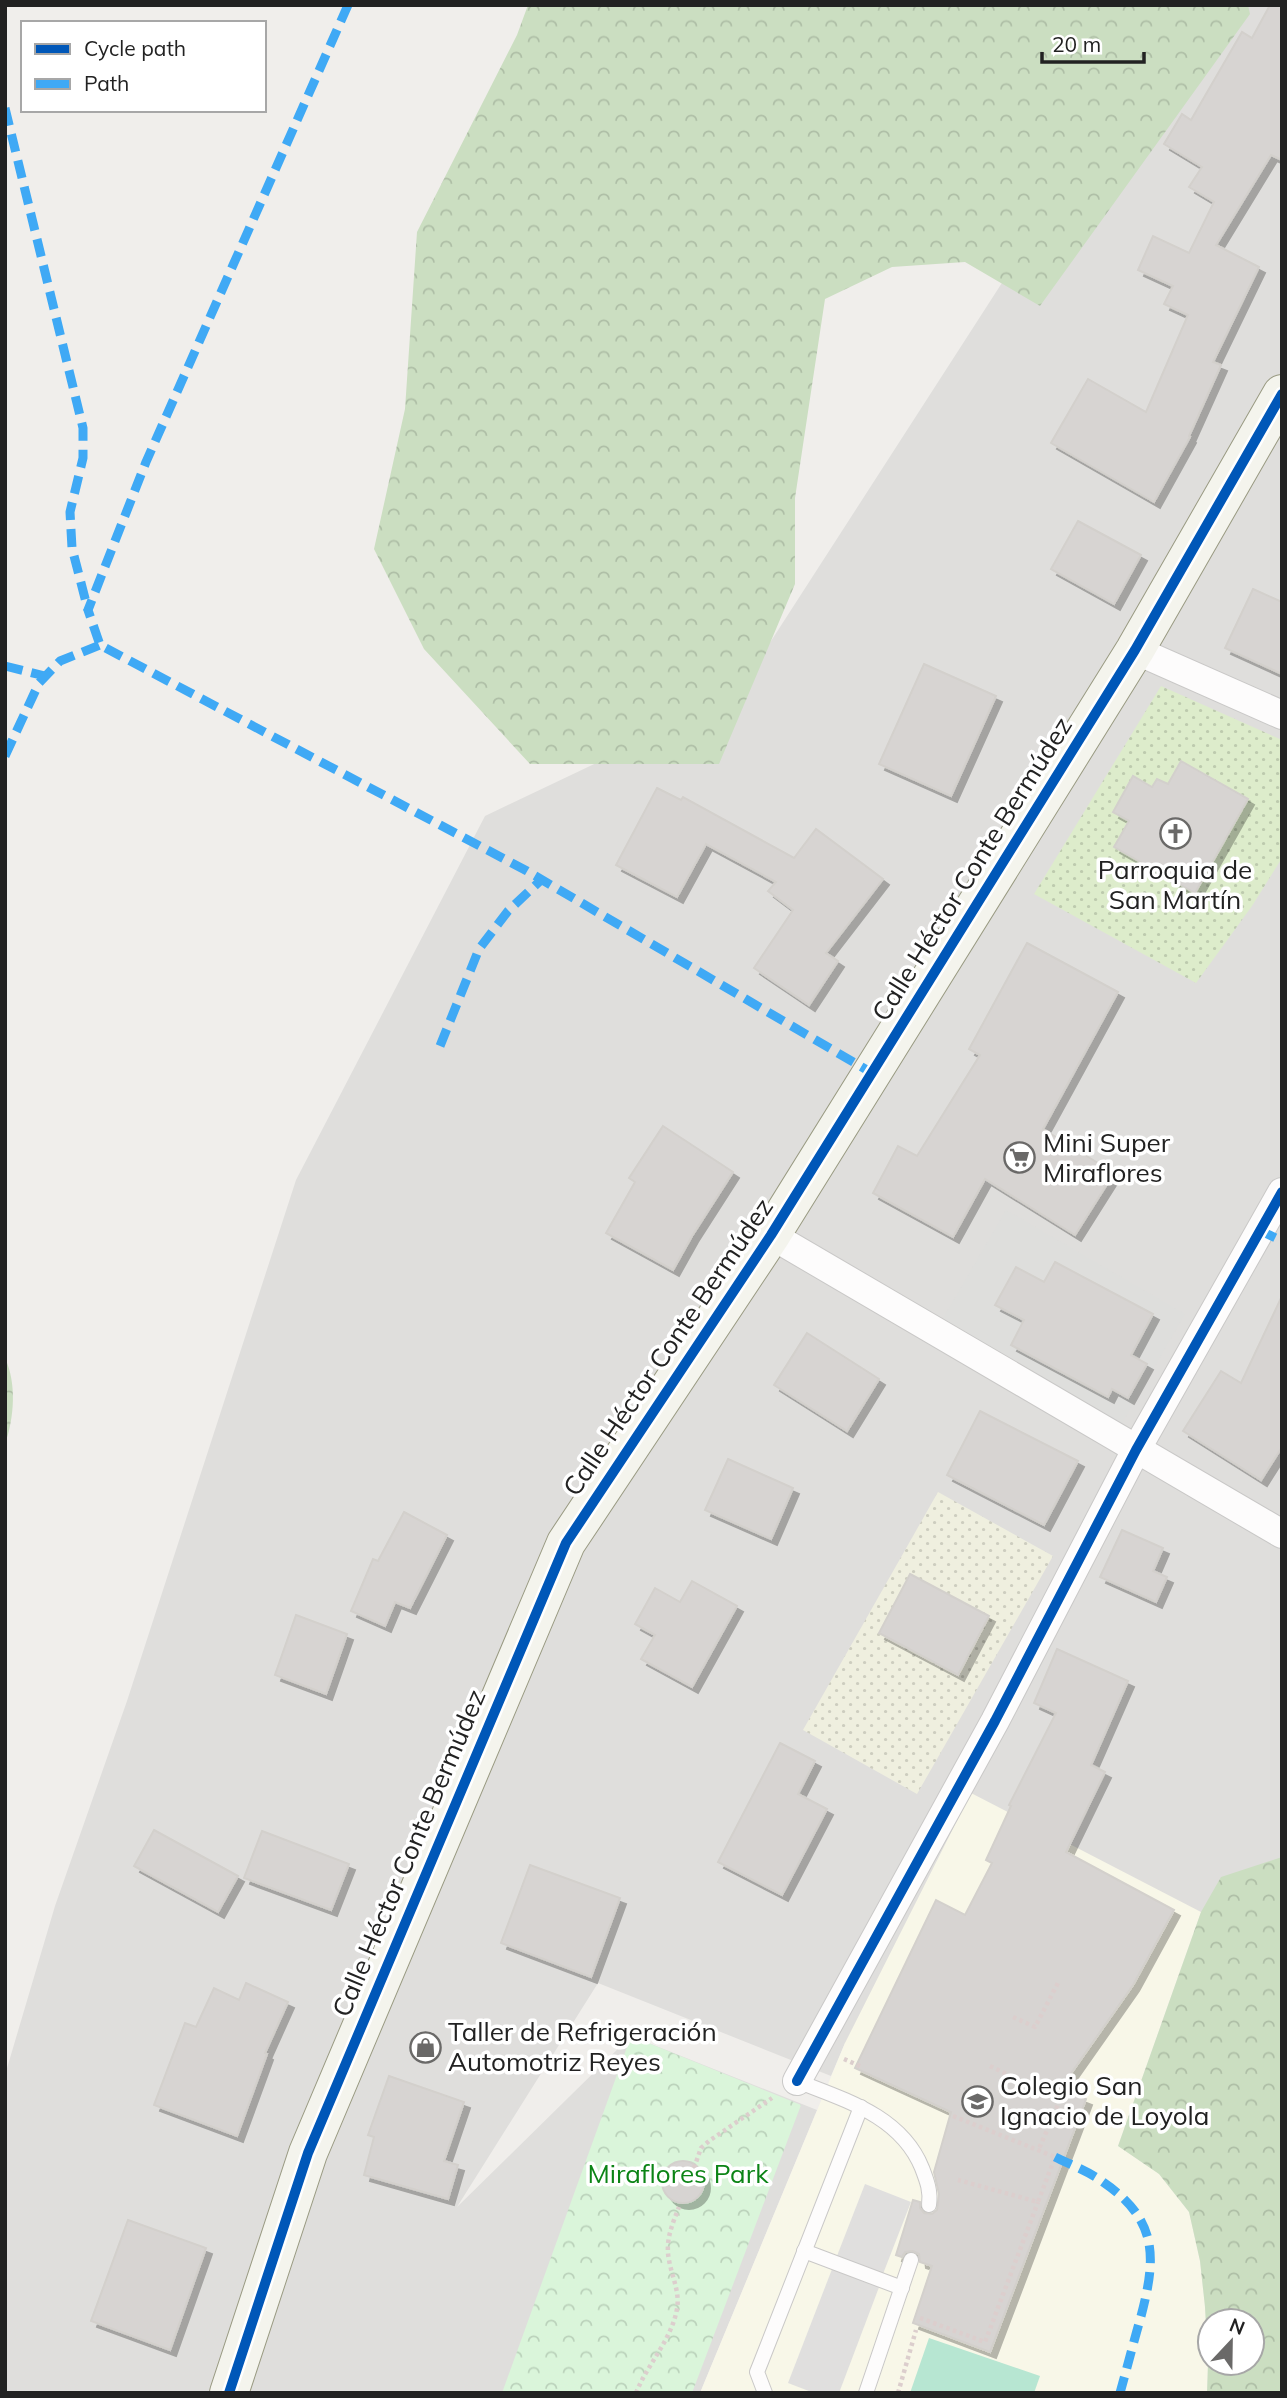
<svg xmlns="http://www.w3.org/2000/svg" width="1287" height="2398" font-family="Mulish,sans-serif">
	<defs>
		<pattern id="farmland-dots" width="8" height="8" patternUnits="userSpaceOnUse" patternTransform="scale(1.75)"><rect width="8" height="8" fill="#efefdf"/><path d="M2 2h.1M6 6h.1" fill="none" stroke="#cdcdbf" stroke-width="1.8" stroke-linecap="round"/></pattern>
		<pattern id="forest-crowns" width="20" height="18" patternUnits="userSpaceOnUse" patternTransform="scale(1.75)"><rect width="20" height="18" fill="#cbdec1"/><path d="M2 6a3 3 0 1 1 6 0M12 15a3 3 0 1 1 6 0" fill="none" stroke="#aebea6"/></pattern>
		<pattern id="park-crowns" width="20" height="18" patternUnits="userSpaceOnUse" patternTransform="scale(1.75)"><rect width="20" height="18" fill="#daf5da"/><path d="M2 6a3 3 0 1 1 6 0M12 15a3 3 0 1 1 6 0" fill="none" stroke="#bbd2bb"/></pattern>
		<pattern id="garden-dots" width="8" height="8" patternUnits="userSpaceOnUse" patternTransform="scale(1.75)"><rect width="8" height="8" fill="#ddeccb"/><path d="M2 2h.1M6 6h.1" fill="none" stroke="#bdcaae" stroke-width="1.8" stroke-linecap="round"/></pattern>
		<filter id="shadow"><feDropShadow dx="6" dy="6" stdDeviation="0" flood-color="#0004"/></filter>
	</defs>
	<rect width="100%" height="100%" fill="#f0eeeb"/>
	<!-- residential -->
	<polygon fill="#dfdedc" points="1030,5 1282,5 1282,1896 1171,2004 1201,1912 845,2043 831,2076 598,1983 457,2207 631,2036 817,2110 700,2393 5,2393 5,2075 55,1906 127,1701 296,1180 485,816 735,697 1134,78"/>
	<!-- education -->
	<polygon fill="#f8f7e8" points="971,1793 1201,1912 1118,2146 1159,2174 1189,2212 1200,2261 1205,2307 1208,2363 1207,2393 700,2393 845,2043"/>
	<!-- religious -->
	<polygon fill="#dededc" points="1006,1210 1185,1314 1121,1425 942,1320"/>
	<!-- farmland -->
	<polygon fill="url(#farmland-dots)" points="938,1492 1053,1556 917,1794 803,1730"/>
	<!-- forest -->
	<g fill="url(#forest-crowns)" fill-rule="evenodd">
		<polygon points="528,5 1248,5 1250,14 1040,306 965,262 892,267 825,299 795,498 795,584 719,764 530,764 424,649 374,549 405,409 417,232 517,35"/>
		<path d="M5,1358C17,1384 14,1418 5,1444Z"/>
		<path d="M1282,1857V2393H1207L1208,2363L1205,2307L1200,2261L1189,2212L1159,2174L1118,2146L1201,1912L1221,1877ZM1210,2321H1252V2363H1210Z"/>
	</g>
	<!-- park -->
	<polygon fill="url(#park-crowns)" points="631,2036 801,2105 692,2393 502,2393"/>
	<!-- garden -->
	<polygon fill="url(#garden-dots)" points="1161,686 1282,740 1282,858 1252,906 1196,983 1034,894"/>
	<!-- pitch -->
	<polygon fill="#b7e6d2" points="929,2338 1040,2376 1034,2393 910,2393"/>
	<!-- parking -->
	<g fill="#e0dfde">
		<polygon points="865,2184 911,2202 881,2279 835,2261"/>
		<polygon points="834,2264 881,2282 839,2393 814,2393 788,2383"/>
	</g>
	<!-- building -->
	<g fill="#d7d4d2" stroke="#d3d0cc" stroke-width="2" filter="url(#shadow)">
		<polygon points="1270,5 1282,5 1282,160 1271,155 1216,245 1259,267 1213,362 1221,365 1189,436 1190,437 1154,502 1051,443 1088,379 1146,412 1188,315 1164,304 1173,286 1138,270 1153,236 1189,253 1214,202 1189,187 1202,167 1164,144 1182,114 1191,120 1242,32 1252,38"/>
		<polygon points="1078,521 1141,555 1114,604 1051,569"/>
		<polygon points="1253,589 1282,602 1282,674 1225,648"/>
		<polygon points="924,664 996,696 951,796 879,764"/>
		<polygon points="1181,761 1248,799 1195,893 1114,847 1129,821 1113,812 1133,776 1152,787 1157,779 1168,784"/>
		<polygon points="657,788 681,800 683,797 794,858 816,829 883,879 826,953 838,961 809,1005 754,968 793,910 768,891 776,882 706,844 677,897 616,865"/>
		<polygon points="1027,943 1118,992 1043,1129 1114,1173 1075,1235 985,1179 953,1237 873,1193 898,1146 917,1156 980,1055 969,1049"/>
		<polygon points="663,1126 733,1172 692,1236 673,1270 606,1233 635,1182 629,1178"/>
		<polygon points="1055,1262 1153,1314 1131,1355 1147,1364 1128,1398 1112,1389 1108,1397 1011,1345 1024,1320 995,1305 1016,1267 1044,1282"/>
		<polygon points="1282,1296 1282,1447 1261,1480 1183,1431 1221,1371 1241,1383"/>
		<polygon points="807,1333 879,1379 847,1431 774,1385"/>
		<polygon points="980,1411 1078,1461 1044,1525 947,1475"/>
		<polygon points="728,1459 793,1488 771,1539 705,1510"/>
		<polygon points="404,1512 447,1535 410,1608 395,1602 385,1626 351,1611 373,1559 378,1561"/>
		<polygon points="1122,1530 1163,1548 1153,1571 1167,1577 1156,1602 1100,1577"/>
		<polygon points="910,1574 989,1616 958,1675 879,1633"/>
		<polygon points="692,1581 737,1606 692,1687 641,1659 655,1635 635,1624 655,1588 680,1602"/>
		<polygon points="296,1615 347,1634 326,1694 275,1675"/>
		<polygon points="1057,1649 1128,1681 1091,1765 1105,1772 1066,1852 1174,1910 1133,1985 1060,2089 1086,2099 990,2352 913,2323 932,2266 920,2262 919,2254 913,2251 905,2252 902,2257 896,2255 913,2200 920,2202 920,2208 924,2213 932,2214 937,2210 939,2194 934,2172 951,2112 855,2068 936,1900 965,1915 992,1863 986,1860 1011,1806 1009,1805 1056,1713 1034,1703"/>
		<polygon points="780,1743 815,1761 798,1794 827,1809 782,1895 718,1862"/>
		<polygon points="154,1830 238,1876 218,1912 134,1866"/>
		<polygon points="262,1831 349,1864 331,1910 244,1878"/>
		<polygon points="530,1865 620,1898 591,1977 501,1943"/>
		<polygon points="246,1983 288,2002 265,2053 267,2054 237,2136 154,2105 185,2023 196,2027 214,1988 239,2000"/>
		<polygon points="389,2076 464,2102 444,2161 458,2165 448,2199 364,2175 374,2137 368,2135"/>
		<circle cx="683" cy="2182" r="21"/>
		<polygon points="128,2220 206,2248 170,2350 91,2321"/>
	</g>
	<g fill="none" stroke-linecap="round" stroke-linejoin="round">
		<defs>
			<g id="lane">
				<path d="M797,2081C845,2100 901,2116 922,2168C927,2181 931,2191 929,2205"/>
				<polyline points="804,2251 902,2288"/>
				<polyline points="765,2393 757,2372 761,2362 861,2107"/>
				<polyline points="866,2393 911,2260"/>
			</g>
			<g id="street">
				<polyline points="1135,650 1282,715"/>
				<polyline points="771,1235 1282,1534"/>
				<polyline points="797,2081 995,1721 1136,1450 1282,1192"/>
			</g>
			<polyline id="secondary" points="229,2393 308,2153 566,1543 771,1235 1135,650 1282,394"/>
		</defs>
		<!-- lane casing -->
		<use href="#lane" stroke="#c9c8c7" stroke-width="16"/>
		<!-- street casing -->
		<use href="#street" stroke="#c9c8c7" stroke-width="30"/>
		<!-- secondary casing -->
		<use href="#secondary" stroke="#999a82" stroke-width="40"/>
		<!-- path -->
		<g stroke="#dccecd" stroke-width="4.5" stroke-dasharray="3.5 3.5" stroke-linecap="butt">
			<polyline points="1013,2017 1035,2027 1059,1981"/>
			<polyline points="844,2059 862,2067"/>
			<polyline points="990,2066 1060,2100 1038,2151"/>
			<polyline points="953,2116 1055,2157 1038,2202 958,2180"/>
			<polyline points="694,2168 701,2148 709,2141 772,2098"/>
			<polyline points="920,2318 985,2342 1038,2202"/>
			<path d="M636,2393C648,2363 671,2341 677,2309C680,2292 672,2277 669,2260C665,2241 672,2225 679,2207"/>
			<polyline points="898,2393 916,2330"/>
		</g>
		<!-- lane -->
		<use href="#lane" stroke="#fdfcfc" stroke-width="14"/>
		<!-- street -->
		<use href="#street" stroke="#fdfcfc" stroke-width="28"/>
		<!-- secondary -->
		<use href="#secondary" stroke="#f4f4ed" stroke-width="38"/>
		<!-- quiet -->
		<g stroke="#3fa9f5" stroke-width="9" stroke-dasharray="18 9" stroke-linecap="butt">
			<polyline points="348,5 146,462 88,610 100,645 527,871 872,1073"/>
			<polyline points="5,108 83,428 83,458 70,512 72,548 88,610"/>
			<polyline points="5,666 45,676"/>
			<polyline points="5,756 39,683 60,661 100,645"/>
			<polyline points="440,1046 479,949 508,911 541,880"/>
			<polyline points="1259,1230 1282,1241"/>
			<path d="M1055,2157C1071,2165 1088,2171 1103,2182C1160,2221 1156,2260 1140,2320C1133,2344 1127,2368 1120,2393"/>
		</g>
		<defs>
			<g id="cycleway">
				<polyline points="797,2081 995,1721 1136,1450 1282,1192"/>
				<polyline points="229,2393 308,2153 566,1543 771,1235 1135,650 1282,394"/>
			</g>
		</defs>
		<!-- cycleway casing -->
		<use href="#cycleway" stroke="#fff" stroke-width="15"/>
		<!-- cycleway -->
		<use href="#cycleway" stroke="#0057b8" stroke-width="10"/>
	</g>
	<!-- icons -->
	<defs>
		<symbol id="church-ring" viewBox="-11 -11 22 22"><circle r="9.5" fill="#fff" stroke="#6a6968" stroke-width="1.5"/><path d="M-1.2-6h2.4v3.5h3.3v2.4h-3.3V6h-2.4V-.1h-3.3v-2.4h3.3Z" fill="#6a6968"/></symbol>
		<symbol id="supermarket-ring" viewBox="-11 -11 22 22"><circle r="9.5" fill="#fff" stroke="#6a6968" stroke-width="1.5"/><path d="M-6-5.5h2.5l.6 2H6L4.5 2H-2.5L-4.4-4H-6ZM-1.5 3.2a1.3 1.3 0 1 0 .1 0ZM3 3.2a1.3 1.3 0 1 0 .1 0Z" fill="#6a6968"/></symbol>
		<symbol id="shop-ring" viewBox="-11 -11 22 22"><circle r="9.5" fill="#fff" stroke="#6a6968" stroke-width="1.5"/><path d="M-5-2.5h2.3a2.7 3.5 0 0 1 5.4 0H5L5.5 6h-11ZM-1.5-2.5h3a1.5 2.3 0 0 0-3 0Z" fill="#6a6968"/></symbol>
		<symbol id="school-ring" viewBox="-11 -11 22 22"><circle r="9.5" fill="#fff" stroke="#6a6968" stroke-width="1.5"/><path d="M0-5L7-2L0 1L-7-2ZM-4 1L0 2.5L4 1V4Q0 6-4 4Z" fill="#6a6968"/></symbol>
	</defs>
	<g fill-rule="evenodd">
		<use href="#church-ring" x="1158" y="816" width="35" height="35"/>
		<use href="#supermarket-ring" x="1002" y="1140" width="35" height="35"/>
		<use href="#shop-ring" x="408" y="2030" width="35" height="35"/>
		<use href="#school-ring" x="960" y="2084" width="35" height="35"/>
	</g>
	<g text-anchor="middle" stroke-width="7" stroke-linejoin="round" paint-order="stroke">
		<!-- street labels -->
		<g font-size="26" fill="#222" stroke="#fff">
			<text transform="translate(972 869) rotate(-58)" y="9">Calle Héctor Conte Bermúdez</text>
			<text transform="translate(668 1347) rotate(-56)" y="9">Calle Héctor Conte Bermúdez</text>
			<text transform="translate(409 1853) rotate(-67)" y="9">Calle Héctor Conte Bermúdez</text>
		</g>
		<!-- poi labels -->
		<g font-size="26" fill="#222" stroke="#fff" text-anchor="start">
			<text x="1175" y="879" text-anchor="middle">Parroquia de<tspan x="1175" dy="30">San Martín</tspan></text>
			<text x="1043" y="1152">Mini Super<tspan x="1043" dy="30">Miraflores</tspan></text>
			<text x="448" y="2041">Taller de Refrigeración<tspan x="448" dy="30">Automotriz Reyes</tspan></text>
			<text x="1000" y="2095">Colegio San<tspan x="1000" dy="30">Ignacio de Loyola</tspan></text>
		</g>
		<!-- park labels -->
		<g font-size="26" fill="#0c8416" stroke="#fff">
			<text x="678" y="2183">Miraflores Park</text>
		</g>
	</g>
	<!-- border -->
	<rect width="1287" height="2398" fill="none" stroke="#222222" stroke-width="14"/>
	<!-- legend -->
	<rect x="21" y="21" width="245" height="91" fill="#ffffff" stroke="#a7a7a7" stroke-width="2"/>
	<rect x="35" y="44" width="35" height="10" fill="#0057b8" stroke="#a7a7a7" stroke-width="2"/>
	<text x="84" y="56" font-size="21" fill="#222222">Cycle path</text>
	<rect x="35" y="79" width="35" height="10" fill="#3fa9f5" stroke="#a7a7a7" stroke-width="2"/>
	<text x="84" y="91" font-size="21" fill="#222222">Path</text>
	<!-- north arrow -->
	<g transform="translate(1231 2342) rotate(22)"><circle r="33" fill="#ffffff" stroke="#a7a7a7" stroke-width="2"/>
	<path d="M0-5L12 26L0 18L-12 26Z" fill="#6a6968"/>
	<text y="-10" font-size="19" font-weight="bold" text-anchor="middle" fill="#222222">N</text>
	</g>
	<!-- scale -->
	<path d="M1042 52v10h102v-10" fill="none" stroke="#222222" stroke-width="3.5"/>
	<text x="1052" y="52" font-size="21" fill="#222222" stroke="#ffffff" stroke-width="5" paint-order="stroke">20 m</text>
</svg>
